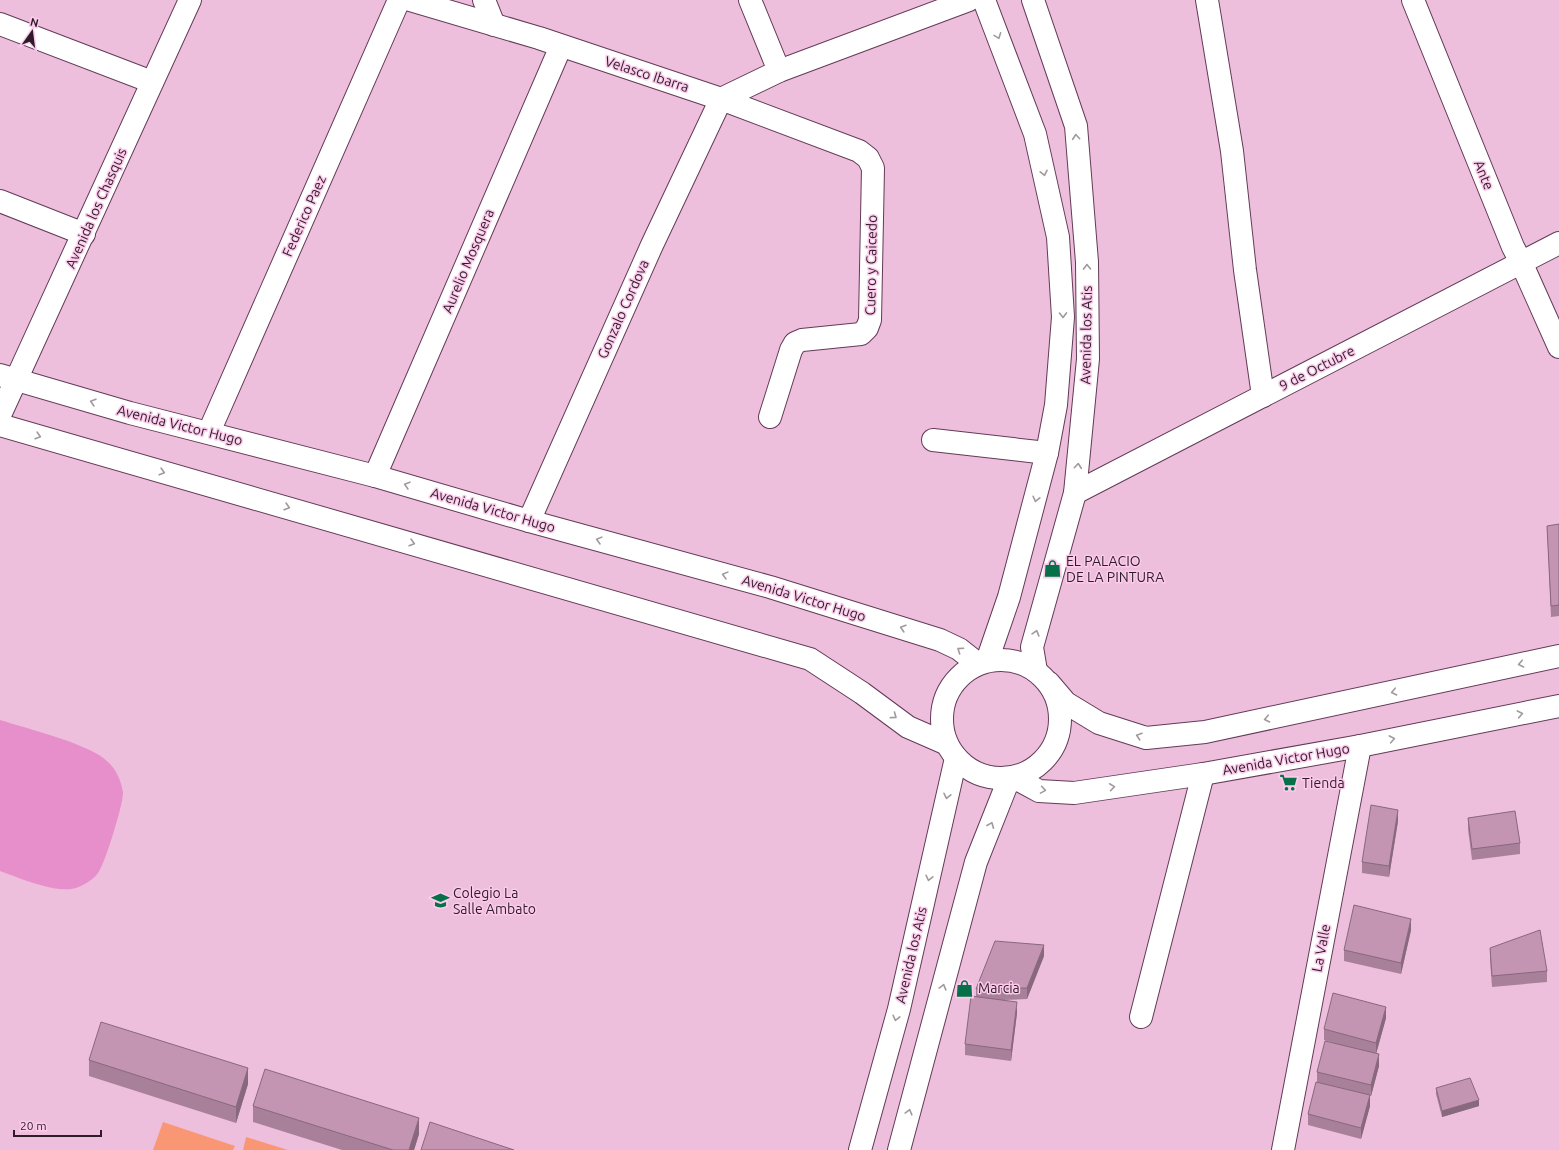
<svg xmlns="http://www.w3.org/2000/svg" width="1559" height="1150" font-family="Ubuntu,sans-serif">
	<rect width="100%" height="100%" fill="#eebedd"/>
	<!-- green -->
	<g fill="#f99775">
		<polygon points="163,1122 235,1146 233,1150 153,1150"/>
		<polygon points="246,1137 288,1150 243,1150"/>
	</g>
	<!-- water -->
	<path fill="#e68fca" d="M0,720C25,728 94,745 109,763C117,771 121,781 123,792C124,802 105,864 98,873C93,880 84,885 76,888C56,894 20,878 0,871Z"/>
	<g fill="none" stroke-linecap="round" stroke-linejoin="round">
		<defs>
			<g id="minor">
				<polyline points="410,0 539,38 721,99 859,151 868,158 873,168 870,320 867,328 861,334 802,340 795,343 791,350 770,417"/>
				<polyline points="484,0 494,25"/>
				<polyline points="750,0 779,71"/>
				<polyline points="1207,0 1232,151 1245,270 1263,396"/>
				<polyline points="1413,0 1513,247 1521,262 1559,347"/>
				<polyline points="0,24 152,82"/>
				<polyline points="0,201 84,234"/>
				<polyline points="209,432 399,0"/>
				<polyline points="933,440 1047,453"/>
				<polyline points="375,476 561,46"/>
				<polyline points="1075,493 1559,243"/>
				<polyline points="529,521 652,245 721,99 779,71 969,0"/>
				<polyline points="1141,1017 1203,774"/>
				<polyline points="1283,1150 1360,746"/>
			</g>
			<g id="major">
				<polyline points="984,0 1035,134 1058,237 1063,317 1056,405 1047,453 1009,597 987,661"/>
				<polyline points="1033,0 1076,126 1087,262 1088,359 1075,493 1032,647 1036,671"/>
				<polyline points="0,375 130,413 375,476 529,521 770,587 940,640 959,649 978,664"/>
				<polyline points="0,415 190,0"/>
				<polyline points="0,425 810,659 862,693 908,727 947,744"/>
				<circle cx="1001" cy="719" r="59"/>
				<polyline points="1049,683 1066,703 1099,723 1146,738 1205,732 1559,656"/>
				<polyline points="1015,778 1039,791 1074,793 1203,774 1360,746 1559,706"/>
				<polyline points="860,1150 899,1009 956,758"/>
				<polyline points="899,1150 976,862 1009,779"/>
			</g>
		</defs>
		<!-- minor casing -->
		<use href="#minor" stroke="#633b56" stroke-width="24"/>
		<!-- major casing -->
		<use href="#major" stroke="#633b56" stroke-width="24"/>
		<!-- minor -->
		<use href="#minor" stroke="#fff" stroke-width="22"/>
		<!-- major -->
		<use href="#major" stroke="#fff" stroke-width="22"/>
	</g>
	<!-- wall -->
	<g fill="#a8809a">
		<polygon points="1559,524 1559,616 1551,617 1547,526"/>
		<polygon points="1468,818 1520,843 1520,854 1472,860 1468,829"/>
		<polygon points="1398,821 1389,877 1362,873 1362,862"/>
		<polygon points="1411,930 1401,974 1344,961 1344,950"/>
		<polygon points="1490,948 1547,971 1547,982 1492,987 1490,959"/>
		<polygon points="1044,956 1027,999 1004,1000 1017,1013 1011,1061 965,1055 965,1044 976,996 976,989"/>
		<polygon points="1386,1018 1376,1054 1379,1066 1371,1096 1370,1096 1370,1106 1361,1139 1308,1125 1308,1114 1317,1082 1317,1072 1340,1045 1324,1040 1324,1029"/>
		<polygon points="89,1060 248,1084 236,1123 89,1076"/>
		<polygon points="1436,1088 1479,1106 1442,1117 1436,1094"/>
		<polygon points="253,1106 419,1134 414,1150 342,1150 253,1122"/>
	</g>
	<!-- shaded-wall -->
	<g fill="#88687d">
		<polygon points="1398,810 1398,821 1389,877 1389,866"/>
		<polygon points="1411,919 1411,930 1401,974 1401,963"/>
		<polygon points="1044,945 1044,956 1027,999 1027,988"/>
		<polygon points="1017,1002 1017,1013 1011,1061 1011,1050"/>
		<polygon points="1386,1007 1386,1018 1376,1054 1376,1043"/>
		<polygon points="1379,1054 1379,1066 1371,1096 1371,1085"/>
		<polygon points="248,1068 248,1084 236,1123 236,1107"/>
		<polygon points="1370,1095 1370,1106 1361,1139 1361,1128"/>
		<polygon points="1479,1100 1479,1106 1442,1117 1442,1111"/>
		<polygon points="419,1118 419,1134 414,1150 409,1150"/>
	</g>
	<!-- building -->
	<g fill="#c395b3" stroke="#88687d">
		<polygon points="1559,524 1559,605 1551,606 1547,526"/>
		<polygon points="1371,805 1398,810 1389,866 1362,862"/>
		<polygon points="1515,811 1520,843 1472,849 1468,818"/>
		<polygon points="1354,905 1411,919 1401,963 1344,950"/>
		<polygon points="1540,930 1547,971 1492,976 1490,948"/>
		<polygon points="995,941 1044,945 1027,988 976,989"/>
		<polygon points="1333,993 1386,1007 1376,1043 1324,1029"/>
		<polygon points="971,996 1017,1002 1011,1050 965,1044"/>
		<polygon points="101,1022 248,1068 236,1107 89,1060"/>
		<polygon points="1325,1041 1379,1054 1371,1085 1317,1072"/>
		<polygon points="265,1069 419,1118 409,1150 393,1150 253,1106"/>
		<polygon points="1470,1078 1479,1100 1442,1111 1436,1088"/>
		<polygon points="1316,1082 1370,1095 1361,1128 1308,1114"/>
		<polygon points="430,1122 514,1150 421,1150"/>
	</g>
	<!-- one-way arrows -->
	<defs><path id="oneway-chevron" d="M-2-3.5L2.5 0L-2 3.5" fill="none" stroke-width="1.6" stroke-linecap="round" stroke-linejoin="round"/></defs>
	<g stroke="#a1999e">
		<use href="#oneway-chevron" transform="translate(998 36) rotate(69)"/>
		<use href="#oneway-chevron" transform="translate(1076 137) rotate(-95)"/>
		<use href="#oneway-chevron" transform="translate(1044 173) rotate(78)"/>
		<use href="#oneway-chevron" transform="translate(1087 267) rotate(-91)"/>
		<use href="#oneway-chevron" transform="translate(1063 315) rotate(89)"/>
		<use href="#oneway-chevron" transform="translate(93 402) rotate(-164)"/>
		<use href="#oneway-chevron" transform="translate(38 436) rotate(16)"/>
		<use href="#oneway-chevron" transform="translate(1078 466) rotate(-85)"/>
		<use href="#oneway-chevron" transform="translate(162 472) rotate(16)"/>
		<use href="#oneway-chevron" transform="translate(407 485) rotate(-164)"/>
		<use href="#oneway-chevron" transform="translate(1036 499) rotate(104)"/>
		<use href="#oneway-chevron" transform="translate(287 507) rotate(16)"/>
		<use href="#oneway-chevron" transform="translate(599 540) rotate(-165)"/>
		<use href="#oneway-chevron" transform="translate(412 543) rotate(16)"/>
		<use href="#oneway-chevron" transform="translate(725 575) rotate(-165)"/>
		<use href="#oneway-chevron" transform="translate(903 628) rotate(-163)"/>
		<use href="#oneway-chevron" transform="translate(1036 633) rotate(-74)"/>
		<use href="#oneway-chevron" transform="translate(960 650) rotate(-146)"/>
		<use href="#oneway-chevron" transform="translate(1521 664) rotate(168)"/>
		<use href="#oneway-chevron" transform="translate(1394 692) rotate(168)"/>
		<use href="#oneway-chevron" transform="translate(1520 714) rotate(-11)"/>
		<use href="#oneway-chevron" transform="translate(894 716) rotate(36)"/>
		<use href="#oneway-chevron" transform="translate(1267 719) rotate(168)"/>
		<use href="#oneway-chevron" transform="translate(1139 736) rotate(-162)"/>
		<use href="#oneway-chevron" transform="translate(1392 739) rotate(-11)"/>
		<use href="#oneway-chevron" transform="translate(1112 787) rotate(-8)"/>
		<use href="#oneway-chevron" transform="translate(1043 790) rotate(9)"/>
		<use href="#oneway-chevron" transform="translate(947 796) rotate(102)"/>
		<use href="#oneway-chevron" transform="translate(991 825) rotate(-68)"/>
		<use href="#oneway-chevron" transform="translate(929 878) rotate(103)"/>
		<use href="#oneway-chevron" transform="translate(943 987) rotate(-75)"/>
		<use href="#oneway-chevron" transform="translate(896 1018) rotate(104)"/>
		<use href="#oneway-chevron" transform="translate(909 1112) rotate(-75)"/>
	</g>
	<!-- icons -->
	<defs>
		<symbol id="shop-bare" viewBox="-9 -9 18 18"><path d="M-5-2.5h2.3a2.7 3.5 0 0 1 5.4 0H5L5.5 6h-11ZM-1.5-2.5h3a1.5 2.3 0 0 0-3 0Z" fill="#067048" stroke="#fccbeb" stroke-width="2.5" paint-order="stroke"/></symbol>
		<symbol id="supermarket-bare" viewBox="-9 -9 18 18"><path d="M-6-5.5h2.5l.6 2H6L4.5 2H-2.5L-4.4-4H-6ZM-1.5 3.2a1.3 1.3 0 1 0 .1 0ZM3 3.2a1.3 1.3 0 1 0 .1 0Z" fill="#067048" stroke="#fccbeb" stroke-width="2.5" paint-order="stroke"/></symbol>
		<symbol id="school-bare" viewBox="-9 -9 18 18"><path d="M0-5L7-2L0 1L-7-2ZM-4 1L0 2.5L4 1V4Q0 6-4 4Z" fill="#067048" stroke="#fccbeb" stroke-width="2.5" paint-order="stroke"/></symbol>
	</defs>
	<g fill-rule="evenodd">
		<use href="#shop-bare" x="1040" y="556" width="25" height="25"/>
		<use href="#supermarket-bare" x="1276" y="770" width="25" height="25"/>
		<use href="#school-bare" x="428" y="888" width="25" height="25"/>
		<use href="#shop-bare" x="952" y="976" width="25" height="25"/>
	</g>
	<g text-anchor="middle" stroke-width="3" stroke-linejoin="round" paint-order="stroke">
		<!-- street labels -->
		<g font-size="14" fill="#2e1c28" stroke="#fccbeb">
			<text transform="translate(647 74) rotate(18)" y="5">Velasco Ibarra</text>
			<text transform="translate(1484 175) rotate(68)" y="5">Ante</text>
			<text transform="translate(96 208) rotate(-66)" y="5">Avenida los Chasquis</text>
			<text transform="translate(304 216) rotate(-66)" y="5">Federico Paez</text>
			<text transform="translate(468 261) rotate(-67)" y="5">Aurelio Mosquera</text>
			<text transform="translate(871 265) rotate(-89)" y="5">Cuero y Caicedo</text>
			<text transform="translate(623 309) rotate(-66)" y="5">Gonzalo Cordova</text>
			<text transform="translate(1086 335) rotate(-89)" y="5">Avenida los Atis</text>
			<text transform="translate(1317 368) rotate(-27)" y="5">9 de Octubre</text>
			<text transform="translate(180 425) rotate(14)" y="5">Avenida Victor Hugo</text>
			<text transform="translate(493 510) rotate(16)" y="5">Avenida Victor Hugo</text>
			<text transform="translate(804 598) rotate(17)" y="5">Avenida Victor Hugo</text>
			<text transform="translate(1286 759) rotate(-10)" y="5">Avenida Victor Hugo</text>
			<text transform="translate(1321 948) rotate(-79)" y="5">La Valle</text>
			<text transform="translate(911 955) rotate(-77)" y="5">Avenida los Atis</text>
		</g>
		<!-- poi labels -->
		<g font-size="14" fill="#2e1c28" stroke="#fccbeb" text-anchor="start">
			<text x="1066" y="566">EL PALACIO<tspan x="1066" dy="16">DE LA PINTURA</tspan></text>
			<text x="1302" y="788">Tienda</text>
			<text x="453" y="898">Colegio La<tspan x="453" dy="16">Salle Ambato</tspan></text>
			<text x="978" y="993">Marcia</text>
		</g>
	</g>
	<!-- north arrow -->
	<g transform="translate(32 32) rotate(14)" stroke="#fccbeb" stroke-width="3" paint-order="stroke">
	<path d="M0-3L7 15L0 10L-7 15Z" fill="#2e1c28"/>
	<text y="-6" font-size="11" font-weight="bold" text-anchor="middle" fill="#2e1c28">N</text>
	</g>
	<!-- scale -->
	<path d="M14 1130v6h87v-6" fill="none" stroke="#2e1c28" stroke-width="2"/>
	<text x="20" y="1130" font-size="12" fill="#2e1c28" stroke="#fccbeb" stroke-width="3" paint-order="stroke">20 m</text>
</svg>
